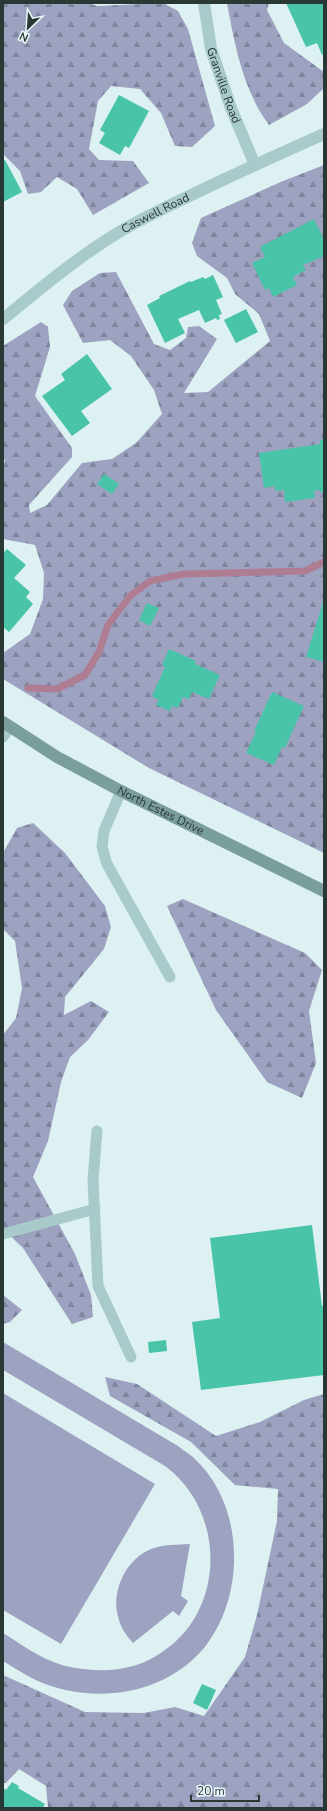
<svg xmlns="http://www.w3.org/2000/svg" width="327" height="1811" font-family="'Nunito Sans',sans-serif">
	<defs>
		<pattern id="forest-firs" width="22" height="20" patternUnits="userSpaceOnUse"><rect width="22" height="20" fill="#9da2c1"/><path d="M5 1l3.5 6h-7zM16 11l3.5 6h-7z" fill="#80859e"/></pattern>
	</defs>
	<rect width="100%" height="100%" fill="#ddf1f2"/>
	<!-- forest -->
	<g fill="url(#forest-firs)">
		<polygon points="3,3 88,3 97,6 163,3 178,11 188,29 215,126 192,147 175,146 161,113 140,89 111,86 98,101 89,149 99,160 133,161 149,183 93,215 77,189 57,177 41,192 28,194 20,171 3,154"/>
		<path d="M227,3H269L267,10L284,43L324,72V88L307,104L269,125C243,90 235,46 227,3Z"/>
		<polygon points="324,165 324,853 149,768 3,679 3,653 30,634 43,599 44,573 35,545 3,539 3,471 5,460 3,458 3,346 41,322 48,327 50,347 35,396 72,448 72,457 29,505 30,513 47,505 82,463 112,459 136,443 162,414 154,390 131,356 110,340 83,343 63,305 72,291 100,273 116,272 154,344 170,350 186,338 188,327 199,326 217,339 184,393 208,392 270,341 259,314 235,294 227,278 197,256 192,243 201,218 283,181"/>
		<polygon points="33,823 65,853 105,906 111,927 104,949 65,997 64,1015 91,1001 109,1012 88,1040 70,1057 61,1082 48,1141 33,1177 75,1254 91,1295 93,1317 72,1324 23,1248 3,1229 3,1035 16,1018 22,988 15,941 3,929 3,853 17,828"/>
		<polygon points="183,899 305,953 322,970 309,1011 316,1063 302,1098 267,1082 216,1010 167,906"/>
		<polygon points="3,1295 22,1310 10,1322 3,1324"/>
		<polygon points="105,1377 137,1384 216,1436 260,1422 304,1400 324,1394 324,1808 48,1808 46,1786 19,1769 6,1783 3,1783 3,1675 85,1712 144,1713 175,1707 204,1716 245,1657 257,1615 277,1521 278,1489 235,1485 191,1442 110,1396"/>
	</g>
	<!-- pitch -->
	<g fill="#9da2c1">
		<path d="M3,1342L178,1446C184,1451 190,1454 195,1459C245,1506 246,1596 204,1648C168,1691 106,1703 54,1687C36,1682 19,1671 3,1661V1633C21,1644 41,1659 62,1665C92,1673 129,1673 156,1656C226,1616 228,1513 165,1466L3,1370Z"/>
		<polygon points="3,1393 155,1484 61,1644 3,1610"/>
		<path d="M190,1544L181,1596L188,1601L179,1616L173,1611L133,1643C126,1635 120,1627 118,1616C111,1591 126,1559 151,1549C164,1544 177,1545 190,1544Z"/>
	</g>
	<g fill="none" stroke-linecap="round" stroke-linejoin="round">
		<!-- stream -->
		<polyline stroke="#af7d92" stroke-width="7" points="28,688 57,689 85,675 99,652 108,625 130,596 150,581 184,574 305,571 324,562"/>
	</g>
	<!-- building -->
	<g fill="#49c4a9">
		<polygon points="286,3 324,3 324,54 322,55 317,43 306,47"/>
		<polygon points="119,95 149,111 129,148 125,146 120,155 99,143 105,133 100,130"/>
		<polygon points="5,160 22,192 3,202 3,161"/>
		<polygon points="314,219 324,240 324,256 303,265 306,270 293,277 297,285 273,297 269,288 265,290 252,263 265,257 260,247"/>
		<polygon points="213,275 223,297 216,300 222,314 219,315 220,319 217,320 216,318 205,323 199,310 178,319 185,333 165,343 147,305 160,298 159,296 190,281 191,282 203,277 205,279"/>
		<polygon points="246,309 258,332 236,343 224,320"/>
		<polygon points="87,354 112,389 81,411 90,423 72,436 42,396 65,380 61,374"/>
		<polygon points="324,439 324,492 320,492 320,490 314,491 315,498 285,502 284,490 275,491 275,486 264,488 259,453 320,444 320,440"/>
		<polygon points="104,474 119,484 112,494 97,484"/>
		<polygon points="7,549 26,565 14,578 30,592 26,597 33,604 9,632 3,627 3,553"/>
		<polygon points="324,599 324,662 306,657"/>
		<polygon points="147,603 159,608 150,626 139,620"/>
		<polygon points="169,649 196,661 195,664 220,675 209,699 192,692 189,699 183,697 178,708 172,706 170,711 156,705 159,700 152,696 165,667 162,665"/>
		<polygon points="272,692 304,706 285,748 282,747 274,765 246,753 256,732 254,731"/>
		<polygon points="312,1225 322,1306 324,1305 324,1375 201,1390 192,1322 220,1318 210,1238"/>
		<polygon points="166,1340 167,1351 149,1353 148,1342"/>
		<polygon points="202,1684 216,1690 207,1710 193,1703"/>
		<polygon points="12,1782 19,1786 18,1788 45,1804 43,1808 3,1808 3,1788 6,1790"/>
	</g>
	<g fill="none" stroke-linecap="round" stroke-linejoin="round">
		<!-- lane -->
		<g stroke="#a9caca" stroke-width="11">
			<polyline points="3,737 10,727"/>
			<polyline points="121,791 104,831 102,847 107,864 170,977"/>
			<polyline points="97,1131 93,1180 98,1286 131,1357"/>
			<polyline points="3,1234 95,1209"/>
		</g>
		<!-- street -->
		<g stroke="#a9caca" stroke-width="12">
			<path id="s1" d="M204,3L211,49L231,108L255,165"/>
			<path id="s2" d="M3,319C45,285 87,249 135,223C197,191 261,162 324,134"/>
		</g>
		<!-- secondary -->
		<path stroke="#7a9e9b" stroke-width="12" id="s3" d="M3,722L57,757L121,791L324,891"/>
	</g>
	<g text-anchor="middle" stroke-width="4" stroke-linejoin="round" paint-order="stroke">
		<!-- street labels -->
		<g font-size="12" fill="#293835" stroke="#eaf8fa">
			<text dy="4" stroke="none"><textPath href="#s1" startOffset="85">Granville Road</textPath></text>
			<text dy="4" stroke="none"><textPath href="#s2" startOffset="186">Caswell Road</textPath></text>
			<text dy="4" stroke="none"><textPath href="#s3" startOffset="181">North Estes Drive</textPath></text>
		</g>
	</g>
	<!-- border -->
	<rect width="327" height="1811" fill="none" stroke="#293835" stroke-width="8"/>
	<!-- north arrow -->
	<g transform="translate(28 28) rotate(205)" stroke="#eaf8fa" stroke-width="3" paint-order="stroke">
	<path d="M0-3L7 15L0 10L-7 15Z" fill="#293835"/>
	<text y="-6" font-size="11" font-weight="bold" text-anchor="middle" fill="#293835">N</text>
	</g>
	<!-- scale -->
	<path d="M191 1795v6h68v-6" fill="none" stroke="#293835" stroke-width="2"/>
	<text x="197" y="1795" font-size="12" fill="#293835" stroke="#eaf8fa" stroke-width="3" paint-order="stroke">20 m</text>
</svg>
